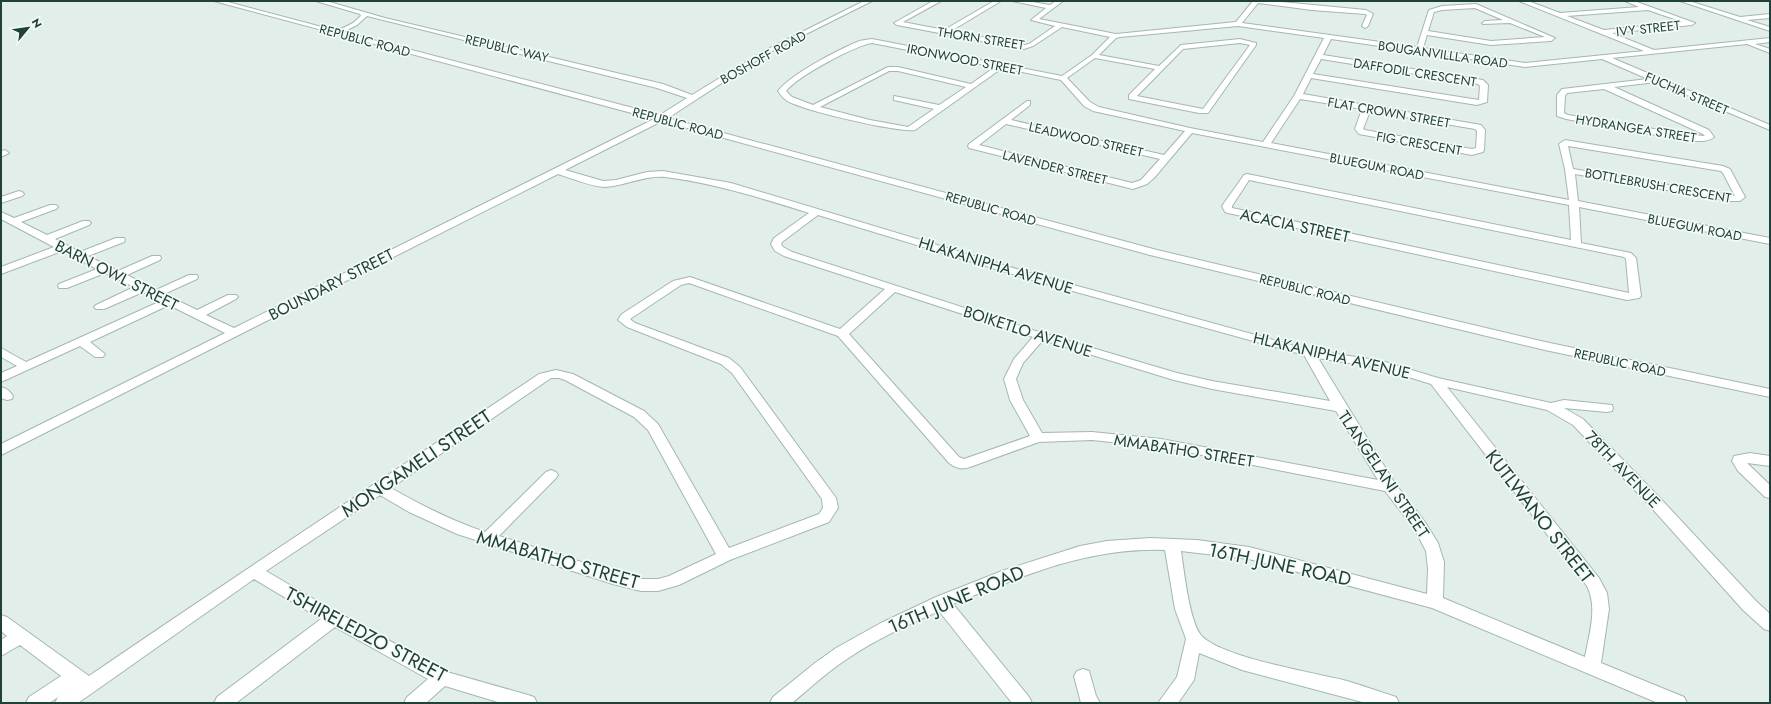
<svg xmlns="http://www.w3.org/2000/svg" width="1771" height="704" font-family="Jost,sans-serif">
	<rect width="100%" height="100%" fill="#e2eee9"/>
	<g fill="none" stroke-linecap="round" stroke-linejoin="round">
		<defs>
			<g id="minor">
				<path d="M214,1H224L337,31L353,23L361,16L360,14L316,1H326L385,18L663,84L692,95L764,51L864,1H872L768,53L668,118L1157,250L1545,342L1770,389V397L1545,350L1150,255L662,121L565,170L603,181L616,180L647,172L663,171L731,183L1030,273L1310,350L1382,361L1438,378L1551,403L1564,400L1612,405L1613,408L1612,411L1607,412L1564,408L1583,419L1659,497L1755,600L1770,614V631L1764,629L1743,610L1649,505L1573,425L1547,410L1447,387L1599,578L1607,593L1609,609L1601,663L1684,697L1687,703H1658L1432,608L1249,559L1181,551C1184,571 1189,618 1200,634C1217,657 1316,673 1347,681C1364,686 1380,692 1396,697L1399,703H1366L1242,670L1199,653L1194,680L1178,703H1158L1177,677L1186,639L1175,609L1165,550C1089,547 1022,576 953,604L1029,697L1032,703H1012L939,611C908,625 876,639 847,659C827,672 810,688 792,703H770L773,697L815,663L836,648L881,623L936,597L1002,571L1080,546L1107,541L1150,538L1197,540L1249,547L1427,594L1428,569L1426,551L1415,530L1385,491L1161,447L1092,440L1039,442L970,467C961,470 956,468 949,463L838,336L689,283L681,285L630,319L635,323L729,358L740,367L836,498L838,508L829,522L730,560L679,585L658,591H641L613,584L457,534L409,512L380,495L266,571L334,611L341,612L342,615L447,672L528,695L534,697L537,703H501L445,686L426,703H404L407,697L428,679L335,627L236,703H214L217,697L321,619L254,579L78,703H55L58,697L75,686L49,703H26L29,697L61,676L20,645L1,656V640L7,636L1,631V615L7,617L89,676C238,574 389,475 539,374L556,370L573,374L644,411L658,424L729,548L819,514L823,508L822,499L732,373L721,364L627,327L618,320L621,315L625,312L673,281L690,277L840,329L885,289L784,256L775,251L771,244L774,238L809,213C761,198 714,183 665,177C644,175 625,186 605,187C592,187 571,178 558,174L1,455V444L225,333L169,305L90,342L105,354L103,357H95L80,346L1,382V373L17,366L1,357V348L26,362L161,301L143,292L104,309H96L94,307L96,305L134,287L105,273L67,288H59L58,286L59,284L97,269L62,251L1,274V267L54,247L1,219V212L14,218L50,205H56L58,207L56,209L21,222L47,235L83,221H89L91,223L89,225L55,239L80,252L116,238H124L125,240L124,242L88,256L118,271L152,256H160L161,258L160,260L127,275L156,290L189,275H197L198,277L197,279L164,294L197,310L228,295H236L238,297L236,299L206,315L234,328L654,119ZM367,16L657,88L687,98L660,115L343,32L357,25ZM818,215L1022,277L1304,355L1330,401L1212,381L1177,373L1045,334L792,252L783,247L781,244L782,242ZM895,292L1033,337L1014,359L1004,379L1010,400L1030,436L964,459L959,457L849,334ZM1043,340L1174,380L1212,389L1336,411L1378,480L1161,439L1092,432L1042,433L1023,400L1016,379L1023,363ZM1318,358L1380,368L1431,384L1587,586C1598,607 1589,635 1585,657L1443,598L1444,562L1438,543L1425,522L1394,482ZM551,378H559L565,380L634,417L648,430L716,554L669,576L658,579H641L613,572L499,536L556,478L558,475L556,472L551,470L546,472L485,532C452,521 421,505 391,488Z"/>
				<path d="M933,1H941L903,22L944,30L994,1H1001L951,31L1024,45L1029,44L1055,26L1031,20L1046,8L1012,1H1026L1050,5L1056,1H1063L1039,19L1116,34L1236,22L1253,1H1271L1366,10L1373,14L1368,26L1365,28L1362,26L1367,15L1365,14L1312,10L1258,3L1242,23L1417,47L1429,10L1442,6L1476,4L1555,38L1551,41L1491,45L1427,35L1423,48L1525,63L1644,51L1519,1H1528L1560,13L1639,7L1625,1H1634L1695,23L1692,25L1612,33L1654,50L1770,38V42L1755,44L1770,49V53L1747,44L1612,58L1770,125V130L1656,82L1614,87L1709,130L1714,137C1708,142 1699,141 1691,141L1566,119L1557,116V95L1562,89L1648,79L1602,59L1525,67L1331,39L1323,55L1483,80L1488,85L1487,102L1477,105L1311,78L1303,94L1481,125L1485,130L1484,150L1483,152L1472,155L1359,134L1355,129L1362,109L1300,99L1271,143L1569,200L1565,169L1559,144L1565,140L1723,166L1730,169L1745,197L1740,201H1730L1575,174L1578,201L1770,238V244L1579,207L1581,243L1631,253L1636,258L1641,296L1639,298L1627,300L1228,213L1225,212L1222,206L1244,175L1247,174L1571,240L1569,205L1192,133L1154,178L1147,184L1133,189L969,148L968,146L969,144L1027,101H1030V105L1011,120L1164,155L1185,131L1093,111L1084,106L1061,80L1002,68L915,130C900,133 799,110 786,100C783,98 780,94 778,91C791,74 836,51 857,42C861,40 867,40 872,39L1062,76L1092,55L1110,37L1062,27L1033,46L1024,49L897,25L894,23ZM1475,8L1503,20L1485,21L1482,23L1483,24L1510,23L1545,37L1491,41L1428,31L1434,12L1442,10ZM1648,10L1683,22L1604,30L1567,16ZM1238,26L1324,38L1294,96L1263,142L1190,128L1099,107L1090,102L1067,78L1095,58L1155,69L1129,95V99L1199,113H1208L1256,45V43L1240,39L1181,45L1159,66L1099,55L1116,38L1120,37ZM872,43L995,67L971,84L898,67H888L813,105L792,97L786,91C798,76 854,46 872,43ZM1240,43L1250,45L1203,109L1137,96L1183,49ZM1321,59L1478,84L1480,86L1479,100L1313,74ZM889,71H898L966,87L939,105L894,96V100L934,109L908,127L870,120L820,107ZM1604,89L1703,134L1705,136L1691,135L1568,115L1564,113L1565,96L1567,93ZM1370,111L1475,129L1477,131L1476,148L1472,149L1365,130L1363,129ZM1006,124L1160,159L1141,180L1132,183L979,145ZM1568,146L1721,171L1723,173L1735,196L1573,169ZM1249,180L1624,257L1626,259L1629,293L1232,208V206Z"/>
				<polygon points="1680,1 1689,1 1740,17 1770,14 1770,18 1747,20 1770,27 1770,31"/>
				<polygon points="5,150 9,153 1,157 1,151"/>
				<polygon points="19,191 22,192 24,194 22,196 1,203 1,197"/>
				<path d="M1,387C6,388 10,391 13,396L12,399L7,400L1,398Z"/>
				<polygon points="1750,453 1770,456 1770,466 1747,463 1770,485 1770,498 1765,497 1738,471 1732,461 1734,456"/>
				<polygon points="1083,669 1089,671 1096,696 1100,703 1081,703 1074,676 1077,671"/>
			</g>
		</defs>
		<!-- minor casing -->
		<use href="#minor" stroke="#a4b7b1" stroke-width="2"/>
		<!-- minor -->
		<use href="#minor" fill="#fff" fill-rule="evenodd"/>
	</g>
	<g text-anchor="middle" stroke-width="3.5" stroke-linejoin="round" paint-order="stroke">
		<!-- far-street labels -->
		<g font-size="13" fill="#204139" stroke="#f3faf7">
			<text transform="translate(1648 28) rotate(-6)" y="5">IVY STREET</text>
			<text transform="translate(981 38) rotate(9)" y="5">THORN STREET</text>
			<text transform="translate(365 40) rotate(15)" y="5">REPUBLIC ROAD</text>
			<text transform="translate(507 48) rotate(13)" y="5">REPUBLIC WAY</text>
			<text transform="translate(1443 54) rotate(8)" y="5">BOUGANVILLLA ROAD</text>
			<text transform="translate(763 57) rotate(-29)" y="5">BOSHOFF ROAD</text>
			<text transform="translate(965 59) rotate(11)" y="5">IRONWOOD STREET</text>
			<text transform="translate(1415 72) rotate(9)" y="5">DAFFODIL CRESCENT</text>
			<text transform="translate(1687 93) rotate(23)" y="5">FUCHIA STREET</text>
			<text transform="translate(1389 112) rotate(10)" y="5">FLAT CROWN STREET</text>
			<text transform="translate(678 123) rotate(15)" y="5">REPUBLIC ROAD</text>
			<text transform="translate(1636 128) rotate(9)" y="5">HYDRANGEA STREET</text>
			<text transform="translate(1086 139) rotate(13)" y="5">LEADWOOD STREET</text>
			<text transform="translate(1419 143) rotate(10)" y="5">FIG CRESCENT</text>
			<text transform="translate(1377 166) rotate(11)" y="5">BLUEGUM ROAD</text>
			<text transform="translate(1055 167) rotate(14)" y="5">LAVENDER STREET</text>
			<text transform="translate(1658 185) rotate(10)" y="5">BOTTLEBRUSH CRESCENT</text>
			<text transform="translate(991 208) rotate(16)" y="5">REPUBLIC ROAD</text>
			<text transform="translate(1695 227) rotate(11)" y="5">BLUEGUM ROAD</text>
			<text transform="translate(1305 289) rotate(14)" y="5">REPUBLIC ROAD</text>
			<text transform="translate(1620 362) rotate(12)" y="5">REPUBLIC ROAD</text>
		</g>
		<!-- street labels -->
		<g font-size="16" fill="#204139" stroke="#f3faf7">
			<text transform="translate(1295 225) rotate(12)" y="6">ACACIA STREET</text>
			<text transform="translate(996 265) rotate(17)" y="6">HLAKANIPHA AVENUE</text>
			<text transform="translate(117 275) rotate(27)" y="6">BARN OWL STREET</text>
			<text transform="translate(331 284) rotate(-27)" y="6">BOUNDARY STREET</text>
			<text transform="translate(1028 331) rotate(18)" y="6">BOIKETLO AVENUE</text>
			<text transform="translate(1332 355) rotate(13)" y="6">HLAKANIPHA AVENUE</text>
			<text transform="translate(1184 450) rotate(9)" y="6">MMABATHO STREET</text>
			<text transform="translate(1623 469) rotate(46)" y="6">78TH AVENUE</text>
			<text transform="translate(1384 474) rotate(56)" y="6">TLANGELANI STREET</text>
		</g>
		<!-- near-street labels -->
		<g font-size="19" fill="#204139" stroke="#f3faf7">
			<text transform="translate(416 463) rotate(-34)" y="7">MONGAMELI STREET</text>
			<text transform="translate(1540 516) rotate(52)" y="7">KUTLWANO STREET</text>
			<text transform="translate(558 559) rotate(16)" y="7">MMABATHO STREET</text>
			<text transform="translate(1280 564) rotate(12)" y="7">16TH JUNE ROAD</text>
			<text transform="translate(956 599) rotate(-23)" y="7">16TH JUNE ROAD</text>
			<text transform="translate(366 634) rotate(28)" y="7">TSHIRELEDZO STREET</text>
		</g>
	</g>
	<!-- border -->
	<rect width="1771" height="704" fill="none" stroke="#204139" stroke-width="4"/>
	<!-- north arrow -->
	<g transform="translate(28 28) rotate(61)" stroke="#f3faf7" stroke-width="3" paint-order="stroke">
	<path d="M0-3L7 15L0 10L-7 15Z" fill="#204139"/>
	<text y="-6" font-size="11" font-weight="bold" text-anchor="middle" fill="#204139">N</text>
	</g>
</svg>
